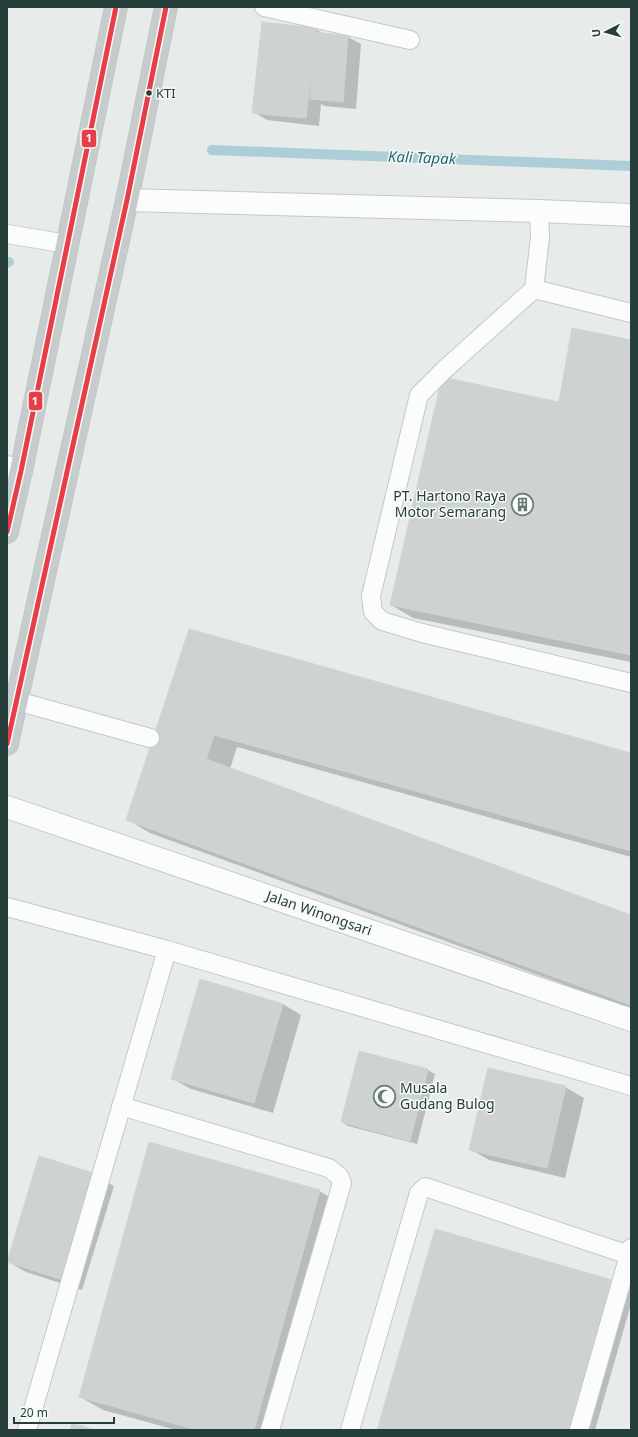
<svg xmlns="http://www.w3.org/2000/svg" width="638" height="1437" font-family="'Noto Sans',sans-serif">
	<rect width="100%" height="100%" fill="#e7ecea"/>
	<!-- shadow -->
	<g fill="#0003">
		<polygon points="315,29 325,34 348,37 361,44 356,109 324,106 321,104 319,126 267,120 253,112"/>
		<polygon points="631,341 631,662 413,618 391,605 560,403"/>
		<polygon points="190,630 631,754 631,857 237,747 230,769 631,916 631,1009 150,833 128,820"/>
		<polygon points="283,1004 301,1015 273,1113 191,1089 173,1079"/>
		<polygon points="359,1052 428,1070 435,1074 417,1144 348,1126 342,1122"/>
		<polygon points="565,1087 584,1098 565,1178 489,1160 470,1149"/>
		<polygon points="95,1175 114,1186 82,1290 26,1272 8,1262"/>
		<polygon points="319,1191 342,1204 280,1430 176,1430 103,1410 80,1397"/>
		<polygon points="611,1281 631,1292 631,1304 595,1430 378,1430"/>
	</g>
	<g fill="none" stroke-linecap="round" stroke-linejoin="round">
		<!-- stream -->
		<g stroke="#adced6" stroke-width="10">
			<polyline points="212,150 631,166"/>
			<polyline points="7,263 9,262"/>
		</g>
	</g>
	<!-- building -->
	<g fill="#ced3d1" stroke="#d0d5d3">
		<polygon points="262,22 316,28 306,118 252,113"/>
		<polygon points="315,32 348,36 343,102 310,99"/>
		<polygon points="572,328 631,340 631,655 390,605 442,377 559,402"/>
		<polygon points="189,629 631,753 631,851 214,735 206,759 631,915 631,1005 126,820"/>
		<polygon points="200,979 283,1004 254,1103 171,1079"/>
		<polygon points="359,1051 428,1069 410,1141 341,1122"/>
		<polygon points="488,1068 566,1086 547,1168 469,1150"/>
		<polygon points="149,1142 320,1190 254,1430 197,1430 79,1397"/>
		<polygon points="39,1156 96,1174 63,1280 7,1262"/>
		<polygon points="435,1229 612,1280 569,1430 377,1430"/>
		<polygon points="72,1423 94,1430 70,1430"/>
	</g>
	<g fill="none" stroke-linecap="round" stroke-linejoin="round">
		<defs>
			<g id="service">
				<polyline points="264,7 410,40"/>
				<polyline points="539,211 540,237 534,289 444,370 419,395 371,596 373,612 382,621 422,633 631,683"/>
				<polyline points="7,234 67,244"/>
				<polyline points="534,289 631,313"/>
				<polyline points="17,701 150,738"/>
				<polyline points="7,907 167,950 631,1086"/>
				<polyline points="121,1106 329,1168 339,1176 342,1183 270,1430"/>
				<polyline points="27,1430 167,950"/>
				<polyline points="350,1430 419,1193 425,1187 629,1255"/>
				<polyline points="579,1430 631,1248"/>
			</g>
			<g id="minor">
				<polyline points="127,200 539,211 631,215"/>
				<polyline points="7,467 21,471"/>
				<polyline points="7,807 631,1020"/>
			</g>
			<g id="trunk">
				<polyline points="7,532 21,471 116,7"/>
				<polyline points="7,744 127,200 166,7"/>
			</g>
		</defs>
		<!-- service casing -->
		<use href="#service" stroke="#c4c9c7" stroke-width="20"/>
		<!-- minor casing -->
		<use href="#minor" stroke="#c4c9c7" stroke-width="24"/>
		<!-- trunk casing -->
		<use href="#trunk" stroke="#c3cac9" stroke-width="24"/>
		<!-- service -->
		<use href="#service" stroke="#fbfcfc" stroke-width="18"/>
		<!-- minor -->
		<use href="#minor" stroke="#fbfcfc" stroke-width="22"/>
		<!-- trunk -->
		<use href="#trunk" stroke="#c6cccc" stroke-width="22"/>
		<defs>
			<g id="bus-1">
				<polyline points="7,532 21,471 116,7"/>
				<polyline points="7,744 127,200 166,7"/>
			</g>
		</defs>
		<!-- bus-1 casing -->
		<use href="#bus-1" stroke="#f6faf8" stroke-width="8"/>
		<!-- bus-1 -->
		<use href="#bus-1" stroke="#e83d46" stroke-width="5"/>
	</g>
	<!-- icons -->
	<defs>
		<symbol id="building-ring" viewBox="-11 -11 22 22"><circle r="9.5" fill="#f6faf8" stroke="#6a7b77" stroke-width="1.5"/><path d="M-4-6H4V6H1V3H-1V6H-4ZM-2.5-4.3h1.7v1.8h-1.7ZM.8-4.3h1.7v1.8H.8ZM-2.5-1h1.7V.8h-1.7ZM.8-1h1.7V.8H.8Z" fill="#6a7b77"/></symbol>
		<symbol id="mosque-ring" viewBox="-11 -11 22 22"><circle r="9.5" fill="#f6faf8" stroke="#6a7b77" stroke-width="1.5"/><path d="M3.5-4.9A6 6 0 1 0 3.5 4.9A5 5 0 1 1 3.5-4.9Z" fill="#6a7b77"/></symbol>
	</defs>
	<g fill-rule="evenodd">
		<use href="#building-ring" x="510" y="492" width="25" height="25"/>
		<use href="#mosque-ring" x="372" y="1084" width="25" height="25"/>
	</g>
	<!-- markers -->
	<circle fill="#263e39" stroke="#f6faf8" stroke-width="1.5" cx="149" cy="93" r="3.5"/>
	<g text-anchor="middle" stroke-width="3" stroke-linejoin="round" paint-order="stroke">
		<!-- bus labels -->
		<g font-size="13" fill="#263e39" stroke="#f6faf8" text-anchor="start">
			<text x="156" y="98">KTI</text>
		</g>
		<!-- poi labels -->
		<g font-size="14" fill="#263e39" stroke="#f6faf8" text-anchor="end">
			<text x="506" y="501">PT. Hartono Raya<tspan x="506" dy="16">Motor Semarang</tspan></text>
			<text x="400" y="1093" text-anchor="start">Musala<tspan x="400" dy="16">Gudang Bulog</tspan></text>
		</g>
		<!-- street labels -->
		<g font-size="14" fill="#263e39" stroke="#f6faf8">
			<text transform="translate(319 913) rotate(19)" y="5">Jalan Winongsari</text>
		</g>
		<!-- water labels -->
		<g font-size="15" font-style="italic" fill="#256475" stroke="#f6faf8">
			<text transform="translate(422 158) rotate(2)" y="5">Kali Tapak</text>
		</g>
	</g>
	<g stroke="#f6faf8" stroke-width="1.5">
		<rect x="81" y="129" width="16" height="19" rx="4" fill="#e83d46"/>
		<rect x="28" y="391" width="15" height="20" rx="4" fill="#e83d46"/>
	</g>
	<g font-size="11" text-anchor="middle" font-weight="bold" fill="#fff">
		<text x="89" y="142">1</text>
		<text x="35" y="405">1</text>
	</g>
	<!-- border -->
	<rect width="638" height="1437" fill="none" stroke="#263e39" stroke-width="16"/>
	<!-- north arrow -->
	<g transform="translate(606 32) rotate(264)" stroke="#f6faf8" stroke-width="3" paint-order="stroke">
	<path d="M0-3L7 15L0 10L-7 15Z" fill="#263e39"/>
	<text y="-6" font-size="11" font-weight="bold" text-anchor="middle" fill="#263e39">U</text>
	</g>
	<!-- scale -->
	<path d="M14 1417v6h100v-6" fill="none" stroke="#263e39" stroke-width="2"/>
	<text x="20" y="1417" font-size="12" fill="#263e39" stroke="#f6faf8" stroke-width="3" paint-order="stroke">20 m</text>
</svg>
